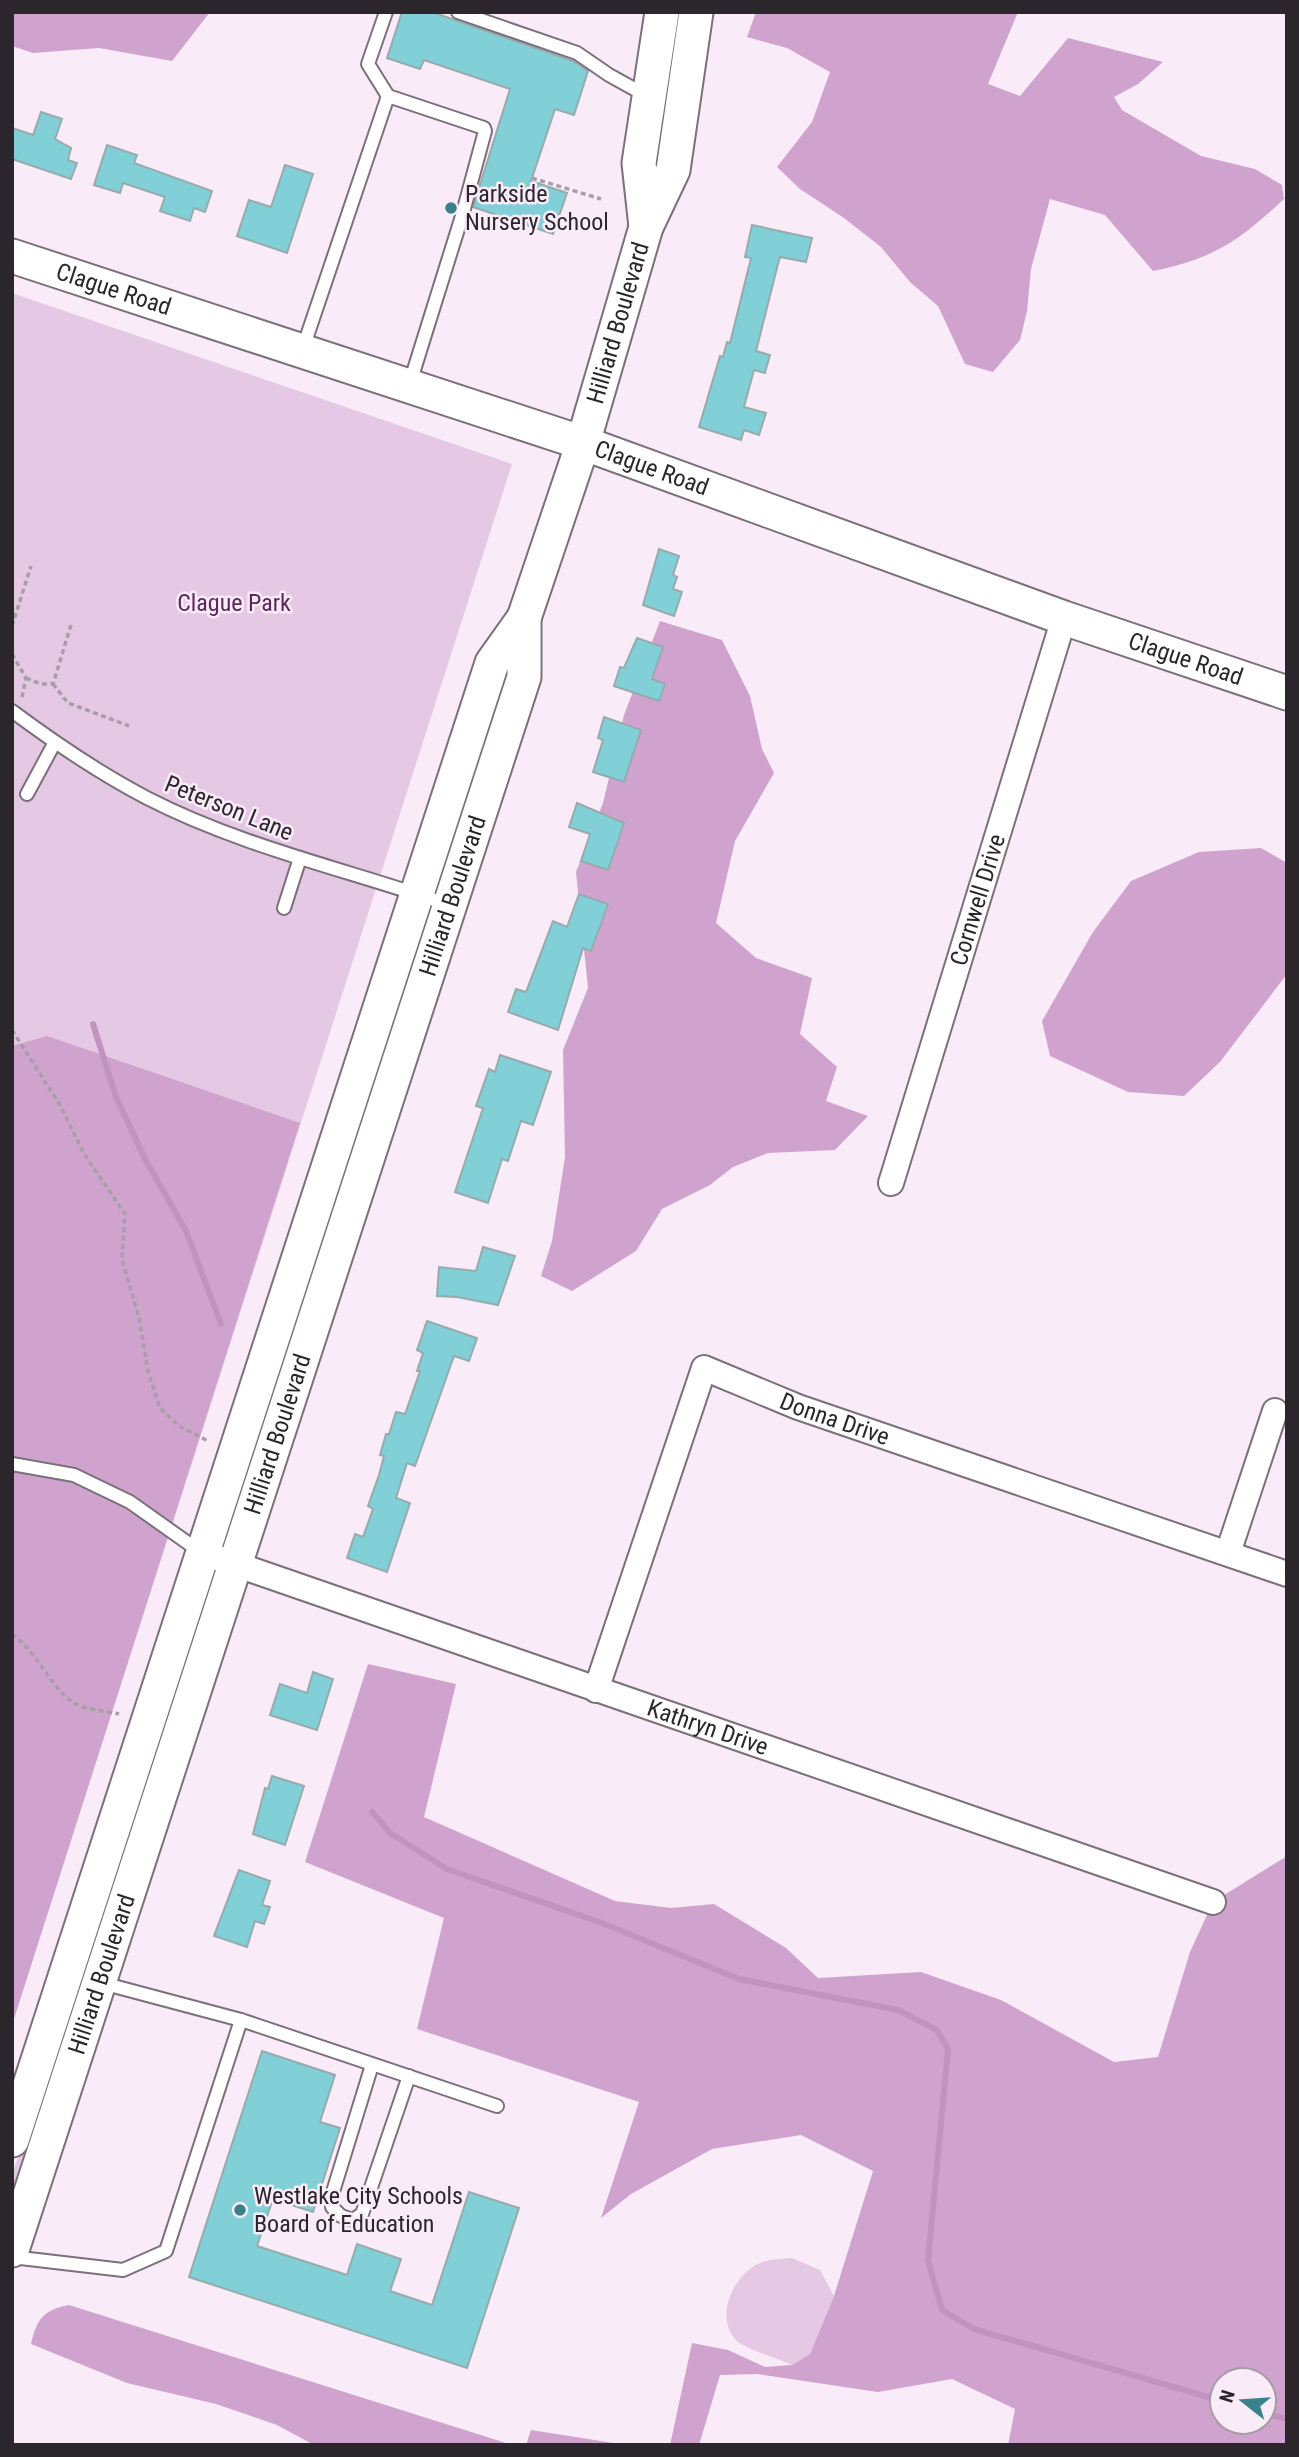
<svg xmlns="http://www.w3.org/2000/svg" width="1299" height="2457" font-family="'Roboto Condensed',sans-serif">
	<rect width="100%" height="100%" fill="#f9ebf8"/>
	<!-- green -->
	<g fill="#e5c8e3">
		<polygon points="12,293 512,464 12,2025"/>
		<polygon points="74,2010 12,2213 12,2175 64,2021"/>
		<path d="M792,2258L820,2270L834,2296L810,2354L792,2365C779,2359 746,2349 737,2341C713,2317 734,2274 760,2263C769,2259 783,2259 792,2258Z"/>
	</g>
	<!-- forest -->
	<g fill="#d0a3ce" fill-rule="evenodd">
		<polygon points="12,12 210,12 172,61 99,48 33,53 12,46"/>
		<path d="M756,12H1018L988,84L1020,96L1068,38L1163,62L1138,84L1114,97L1122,110L1201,156L1255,169L1282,185L1284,199C1240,240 1214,259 1153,271L1105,215L1050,199L1031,269L1027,311L1020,340L993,372L965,364L938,306L910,282L881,247L844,218L800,189L777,167L812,122L830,72L787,48L747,37Z"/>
		<polygon points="660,621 722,640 750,696 762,749 774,773 735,841 716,923 756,958 812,978 800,1034 837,1067 826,1101 868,1116 835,1150 768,1153 733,1167 710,1185 662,1209 636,1251 572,1291 541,1276 552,1241 565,1157 563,1050 588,988 576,872 603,803 624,715"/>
		<polygon points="1261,848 1287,863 1287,974 1220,1062 1184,1096 1128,1092 1050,1056 1042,1021 1093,932 1131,881 1199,852"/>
		<polygon points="47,1036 300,1123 12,2025 12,1046"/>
		<path d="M368,1664L456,1684L424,1817L615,1901L671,1908L714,1904L786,1948L818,1978L921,1972L1001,2000L1114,2062L1158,2057L1190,1952L1213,1902L1287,1856V2445H1008L1015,2409L952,2379L878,2392L757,2374L720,2375L699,2445H670L692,2343L728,2350L765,2367L792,2365L810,2354L834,2296L873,2171L801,2135L712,2149L631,2194L601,2218L639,2102L417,2029L444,1918L305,1862ZM1222,2380H1264V2422H1222Z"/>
		<path d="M69,2305L512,2445H314L277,2425L216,2404L127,2383L31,2344C37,2319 43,2310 69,2305Z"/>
		<polygon points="531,2430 626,2445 526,2445"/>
	</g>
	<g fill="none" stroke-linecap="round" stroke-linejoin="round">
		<!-- stream -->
		<g stroke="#c094bf" stroke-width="6">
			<polyline points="93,1024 116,1097 145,1159 186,1231 221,1324"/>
			<polyline points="372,1812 390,1833 447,1869 602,1923 739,1979 898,2010 937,2030 948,2049 928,2260 942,2310 974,2329 1222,2401"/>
			<polyline points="1264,2413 1287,2419"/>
		</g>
	</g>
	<!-- building -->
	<g fill="#81cfd7" stroke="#97abad" stroke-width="2">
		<polygon points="402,12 432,12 573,61 588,71 574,115 555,109 531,181 567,193 553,234 473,207 510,89 424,60 420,69 387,58"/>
		<polygon points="41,112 62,119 55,139 71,148 68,160 77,163 71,179 12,159 12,128 33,135"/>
		<polygon points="107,145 137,155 134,163 212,191 205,212 194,208 190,221 160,211 165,197 123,183 120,193 94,185"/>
		<polygon points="285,165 313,174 287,253 237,236 249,200 271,207"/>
		<polygon points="752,225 812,238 806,262 780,257 778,264 756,351 770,355 765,373 754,370 744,407 766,413 759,435 744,430 741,440 699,427 720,356 723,357 727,342 730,343 751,258 745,257"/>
		<polygon points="659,549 679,556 673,575 677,577 673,589 682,592 674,616 643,605"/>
		<polygon points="637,638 663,647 652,679 665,684 659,701 614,686 620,667 624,668"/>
		<polygon points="604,717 641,730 624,782 593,772 603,740 598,738"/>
		<polygon points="577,803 624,823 608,870 581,861 590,834 569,827"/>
		<polygon points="579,894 608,904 591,951 583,948 558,1030 508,1012 516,989 526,992 553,921 567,927"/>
		<polygon points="500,1055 551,1072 533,1125 521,1121 508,1161 502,1159 488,1203 455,1192 483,1108 476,1106 489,1069 495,1072"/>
		<polygon points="483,1247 515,1256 498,1305 457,1297 437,1296 439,1267 476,1271"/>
		<polygon points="427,1321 477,1338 469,1361 454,1356 415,1466 407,1463 396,1498 410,1503 387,1572 347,1558 355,1534 363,1537 373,1509 368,1506 379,1475 384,1456 380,1455 386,1434 389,1434 396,1412 405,1414 420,1371 417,1371 423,1353 417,1350"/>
		<polygon points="313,1672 333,1679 317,1730 270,1715 280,1684 307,1693"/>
		<polygon points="272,1776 304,1786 285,1845 253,1834 265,1788 268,1789"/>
		<polygon points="239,1870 270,1881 262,1905 270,1907 264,1924 255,1921 247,1947 214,1936"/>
		<polygon points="262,2051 335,2075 320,2122 340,2128 313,2212 273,2199 257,2246 347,2275 357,2244 401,2259 390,2291 432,2305 469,2192 519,2208 467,2368 189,2277"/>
	</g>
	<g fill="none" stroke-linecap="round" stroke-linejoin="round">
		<defs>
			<g id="lane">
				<polyline points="386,12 368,64 388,96"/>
				<polyline points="458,12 577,53 609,75 647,96"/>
				<polyline points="302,351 388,96 484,128 485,131 462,216 409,386"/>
				<path d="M12,711C55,743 99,773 147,798C242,847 349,870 449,905"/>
				<polyline points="27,794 55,742"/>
				<polyline points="284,908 300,858"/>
				<polyline points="12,1464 74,1475 130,1502 202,1553"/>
				<polyline points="241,2020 497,2106"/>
				<polyline points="372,2065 332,2195 332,2207 341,2216 353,2220 362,2214 409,2076"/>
				<polyline points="12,2257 123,2270 166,2251 241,2020 102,1983"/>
			</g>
			<g id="street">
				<path id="s1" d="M891,1183L1064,618"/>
				<path id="s2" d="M203,1553L1213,1902"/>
				<polyline points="1228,1553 1275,1411"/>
				<path id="s3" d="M596,1690L704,1368L798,1407L1287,1574"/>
			</g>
			<g id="secondary">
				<polyline points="646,227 639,163 662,12"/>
				<path id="s4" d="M12,256L583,443L1064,618L1287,693"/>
				<path id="s5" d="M12,2140L492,663L524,618L583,443L646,227L673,170L696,12"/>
				<path id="s6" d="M12,2250L524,677V618"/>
			</g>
		</defs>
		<!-- lane casing -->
		<use href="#lane" stroke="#7c707b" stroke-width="16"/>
		<!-- street casing -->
		<use href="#street" stroke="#7c707b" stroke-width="28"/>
		<!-- secondary casing -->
		<use href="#secondary" stroke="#7c707b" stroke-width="37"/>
		<!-- path -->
		<g stroke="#a89ea7" stroke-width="3.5" stroke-dasharray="5 3.5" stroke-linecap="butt">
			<polyline points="532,178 601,199"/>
			<polyline points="12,626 31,566"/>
			<polyline points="12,654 26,678 22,697"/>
			<polyline points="26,678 41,684 53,684 71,625"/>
			<polyline points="53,684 68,703 129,726"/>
			<polyline points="12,1030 60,1105 84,1154 125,1214 122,1259 139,1318 148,1371 160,1408 179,1426 208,1441"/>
			<path d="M12,1634C38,1652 52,1691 76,1704C87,1710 106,1711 119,1714"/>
		</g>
		<!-- lane -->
		<use href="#lane" stroke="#fff" stroke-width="12"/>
		<!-- street -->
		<use href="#street" stroke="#fff" stroke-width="24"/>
		<!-- secondary -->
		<use href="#secondary" stroke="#fff" stroke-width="33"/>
	</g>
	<!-- markers -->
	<g fill="#3a8189" stroke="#f9ebf8" stroke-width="2.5">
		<circle cx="451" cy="208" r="7"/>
		<circle cx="240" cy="2210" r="7"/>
	</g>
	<g text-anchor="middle" stroke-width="5" stroke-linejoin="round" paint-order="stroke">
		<!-- poi labels -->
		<g font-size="24" fill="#2b262b" stroke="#f9ebf8" text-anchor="start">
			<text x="465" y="202">Parkside<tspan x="465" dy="28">Nursery School</tspan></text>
			<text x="254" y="2204">Westlake City Schools<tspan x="254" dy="28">Board of Education</tspan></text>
		</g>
		<!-- street labels -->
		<g font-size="24" fill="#2b262b" stroke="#f9ebf8">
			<text dy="8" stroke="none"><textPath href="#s4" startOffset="107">Clague Road</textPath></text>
			<text dy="8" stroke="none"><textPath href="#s5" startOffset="1918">Hilliard Boulevard</textPath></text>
			<text dy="8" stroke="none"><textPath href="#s4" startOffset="674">Clague Road</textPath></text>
			<text dy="8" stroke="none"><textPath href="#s4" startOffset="1241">Clague Road</textPath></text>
			<text transform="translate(229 808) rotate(22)" y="8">Peterson Lane</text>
			<text dy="8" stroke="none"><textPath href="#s6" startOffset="1424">Hilliard Boulevard</textPath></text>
			<text dy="8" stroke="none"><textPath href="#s1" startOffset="296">Cornwell Drive</textPath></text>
			<text dy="8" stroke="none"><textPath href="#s3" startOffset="480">Donna Drive</textPath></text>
			<text dy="8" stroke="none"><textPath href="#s6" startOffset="858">Hilliard Boulevard</textPath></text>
			<text dy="8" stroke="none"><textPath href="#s2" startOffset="534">Kathryn Drive</textPath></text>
			<text dy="8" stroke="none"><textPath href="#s6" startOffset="290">Hilliard Boulevard</textPath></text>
		</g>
		<!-- park labels -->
		<g font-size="24" fill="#5c275c" stroke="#f9ebf8">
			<text x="234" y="611">Clague Park</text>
		</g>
	</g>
	<!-- border -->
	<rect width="1299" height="2457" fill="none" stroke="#2b262b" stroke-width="28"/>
	<!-- north arrow -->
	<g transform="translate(1243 2401) rotate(287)"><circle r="33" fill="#f9ebf8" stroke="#a79ca6" stroke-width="2"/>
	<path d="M0-5L12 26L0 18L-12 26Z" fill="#3a8189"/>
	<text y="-10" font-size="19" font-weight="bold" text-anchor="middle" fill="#2b262b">N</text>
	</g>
</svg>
